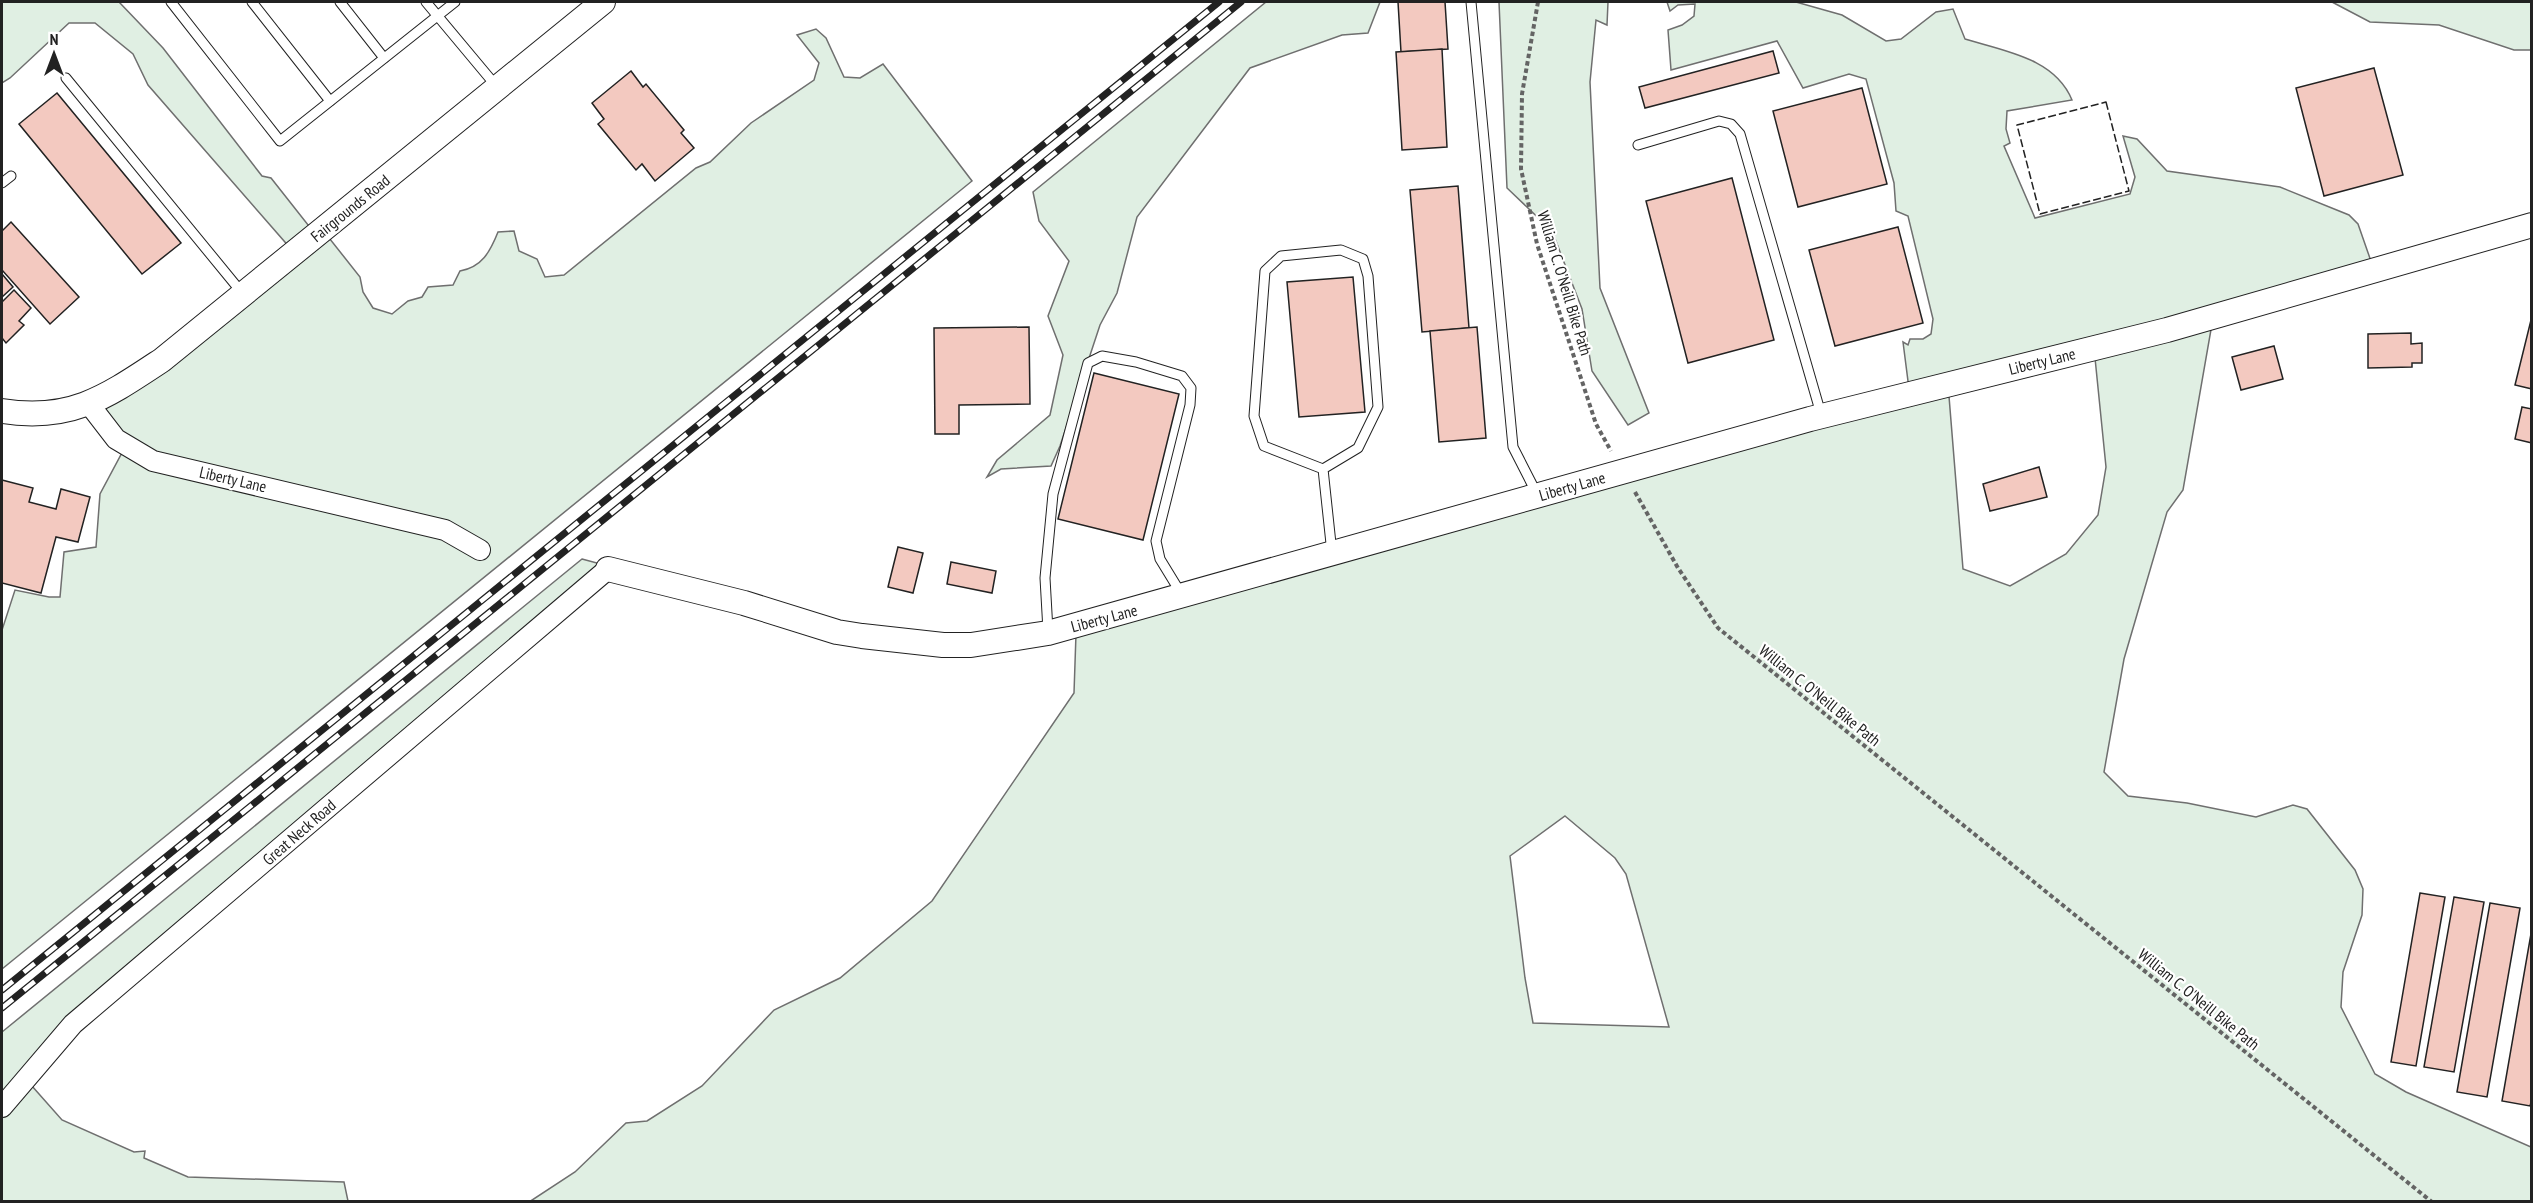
<svg xmlns="http://www.w3.org/2000/svg" width="2533" height="1203" font-family="'PT Sans Narrow',sans-serif">
	<rect width="100%" height="100%" fill="#fff"/>
	<!-- green -->
	<g fill="#e0efe3" stroke="#6f6f6f" stroke-width="1.5" fill-rule="evenodd">
		<path d="M2,2H119L163,48L262,176L271,178L312,230L322,229L360,277L363,292L373,308L392,314L408,301L422,297L428,287L453,285L460,271C482,267 490,252 498,232L514,231L519,251L537,259L545,277L564,275L696,168L710,162L751,123L814,80L819,63L797,35L816,29L826,38L844,77L860,78L883,64L972,181L2,969V630L15,590L49,597H60L64,552L96,547L100,494L125,447L95,411L291,249L148,85L133,54L95,23H69L10,78L2,83Z"/>
		<polygon points="1266,2 1380,2 1368,33 1342,35 1250,68 1137,217 1117,293 1100,325 1060,446 1051,466 1001,469 987,477 997,460 1050,415 1063,355 1048,316 1069,261 1039,221 1033,192"/>
		<polygon points="1499,2 1608,2 1607,25 1596,20 1590,82 1600,288 1649,413 1628,425 1592,371 1582,309 1552,231 1507,188"/>
		<path d="M1667,2H1796L1842,15L1886,41L1901,39L1936,12L1953,9L1965,39C2004,51 2055,58 2072,100L2007,111L2006,129L2010,143L2004,146L2035,218L2130,194L2135,177L2123,136L2137,139L2167,171L2280,187L2349,215L2358,224L2373,267L2213,318L2183,490L2167,512L2124,659L2104,772L2128,796L2187,803L2256,817L2293,805L2307,809L2355,870L2363,889L2362,915L2343,972L2341,1007L2375,1074L2406,1092L2531,1147V1201L529,1202L575,1172L626,1123L647,1121L702,1086L774,1010L840,978L932,901L1074,693L1076,634L1909,389L1903,342L1908,345L1910,339H1923L1931,334L1933,319L1908,216L1896,211L1894,183L1866,79L1849,74L1803,88L1777,41L1671,70L1668,30L1682,25L1694,16L1695,4L1678,5L1670,11ZM2094,348L2106,467L2098,515L2066,554L2010,586L1963,569L1948,384ZM1565,816L1615,858L1626,874L1669,1027L1533,1023L1525,978L1510,856Z"/>
		<polygon points="2332,2 2531,2 2531,50 2514,50 2439,25 2370,22"/>
		<polygon points="582,559 597,563 595,575 24,1077 62,1120 134,1152 145,1151 144,1158 188,1177 344,1182 348,1201 2,1202 2,1032"/>
	</g>
	<!-- building -->
	<g fill="#f3c9c0" stroke="#222" stroke-width="1.5">
		<polygon points="1398,2 1445,2 1448,49 1401,52"/>
		<polygon points="1442,49 1447,147 1402,150 1396,52"/>
		<polygon points="1773,51 1779,73 1645,108 1639,87"/>
		<polygon points="2374,68 2403,175 2324,196 2296,88"/>
		<polygon points="631,71 643,87 646,84 684,130 681,133 694,148 655,181 642,164 636,170 598,124 604,119 592,103"/>
		<polygon points="1862,88 1887,184 1798,207 1773,111"/>
		<polygon points="57,93 181,243 142,274 19,124"/>
		<polygon points="1732,178 1774,340 1688,363 1646,201"/>
		<polygon points="1458,186 1469,328 1422,332 1410,190"/>
		<polygon points="11,222 79,297 50,324 2,270 2,231"/>
		<polygon points="1898,227 1923,323 1835,346 1809,250"/>
		<polygon points="2,274 13,287 2,297"/>
		<polygon points="1353,277 1365,412 1299,417 1287,282"/>
		<polygon points="14,290 31,308 19,321 24,325 6,343 2,338 2,302"/>
		<polygon points="2532,316 2532,389 2515,385"/>
		<polygon points="1029,327 1030,404 959,405 959,434 935,434 934,328"/>
		<polygon points="1477,327 1486,438 1439,442 1430,331"/>
		<polygon points="2411,333 2411,344 2422,343 2422,363 2412,363 2412,367 2368,368 2368,334"/>
		<polygon points="2274,346 2283,379 2241,390 2232,357"/>
		<polygon points="1094,373 1179,394 1143,540 1058,519"/>
		<polygon points="2522,407 2532,409 2532,443 2515,439"/>
		<polygon points="2039,467 2047,497 1990,511 1983,484"/>
		<polygon points="2,480 33,488 29,502 56,509 61,489 90,497 78,542 56,537 41,593 2,583"/>
		<polygon points="898,547 923,553 913,593 888,587"/>
		<polygon points="951,562 996,571 992,593 947,584"/>
		<polygon points="2420,893 2445,897 2416,1066 2391,1062"/>
		<polygon points="2454,897 2484,902 2454,1072 2424,1067"/>
		<polygon points="2490,903 2520,908 2487,1097 2457,1092"/>
		<polygon points="2532,928 2532,1099 2530,1106 2502,1101"/>
	</g>
	<g fill="none" stroke-linecap="round" stroke-linejoin="round">
		<defs>
			<g id="service">
				<polyline points="171,2 280,141 455,2"/>
				<polyline points="252,2 330,101"/>
				<polyline points="340,2 384,58"/>
				<polyline points="426,2 497,87"/>
				<polyline points="1471,2 1513,447 1537,494"/>
				<polyline points="66,78 243,294"/>
				<polyline points="1638,145 1719,121 1731,124 1740,134 1821,414"/>
				<polyline points="2,183 11,176"/>
				<polyline points="1323,469 1358,448 1378,407 1368,276 1363,259 1341,250 1281,256 1265,271 1254,416 1264,446 1323,469 1332,553"/>
				<polyline points="1048,631 1045,578 1053,494 1088,363 1102,356 1136,362 1182,376 1191,388 1190,405 1156,541 1160,559 1182,595"/>
			</g>
			<g id="minor">
				<polyline points="89,404 116,439 153,461 445,530 480,550"/>
				<polyline points="2,1107 73,1024 608,569"/>
			</g>
			<g id="tertiary">
				<path d="M2,411C71,422 106,397 162,360L603,2"/>
				<polyline points="608,569 744,603 837,632 862,636 943,645 971,645 1048,633 1810,419 2167,330 2532,225"/>
			</g>
		</defs>
		<!-- service casing -->
		<use href="#service" stroke="#222" stroke-width="11"/>
		<!-- minor casing -->
		<use href="#minor" stroke="#222" stroke-width="22"/>
		<!-- tertiary casing -->
		<use href="#tertiary" stroke="#222" stroke-width="26"/>
		<!-- path -->
		<g stroke="#646464" stroke-width="4" stroke-dasharray="4.5 3" stroke-linecap="butt">
			<polyline points="1538,2 1522,94 1521,169 1537,244 1596,424 1611,451"/>
			<polyline points="1635,492 1678,568 1718,628 2432,1202"/>
		</g>
		<!-- service -->
		<use href="#service" stroke="#fff" stroke-width="9"/>
		<!-- minor -->
		<use href="#minor" stroke="#fff" stroke-width="20"/>
		<!-- tertiary -->
		<use href="#tertiary" stroke="#fff" stroke-width="24"/>
		<defs>
			<g id="rail">
				<polyline points="2,990 1219,2"/>
				<polyline points="2,1008 1241,2"/>
			</g>
		</defs>
		<!-- rail casing -->
		<use href="#rail" stroke="#222" stroke-width="7"/>
		<!-- rail -->
		<use href="#rail" stroke="#fff" stroke-width="4.5" stroke-dasharray="14" stroke-linecap="butt"/>
		<!-- fence -->
		<polygon stroke="#222" stroke-width="1.5" stroke-dasharray="8 3" stroke-linecap="butt" points="2106,102 2129,191 2040,214 2017,125"/>
	</g>
	<g text-anchor="middle" stroke-width="4.5" stroke-linejoin="round" paint-order="stroke">
		<!-- street labels -->
		<g font-size="16" fill="#222" stroke="#fff">
			<text transform="translate(350 208) rotate(-39)" y="6">Fairgrounds Road</text>
			<text transform="translate(1565 283) rotate(73)" y="6">William C. O'Neill Bike Path</text>
			<text transform="translate(2042 361) rotate(-14)" y="6">Liberty Lane</text>
			<text transform="translate(233 479) rotate(13)" y="6">Liberty Lane</text>
			<text transform="translate(1572 486) rotate(-16)" y="6">Liberty Lane</text>
			<text transform="translate(1104 618) rotate(-15)" y="6">Liberty Lane</text>
			<text transform="translate(1820 695) rotate(39)" y="6">William C. O'Neill Bike Path</text>
			<text transform="translate(299 832) rotate(-41)" y="6">Great Neck Road</text>
			<text transform="translate(2199 999) rotate(39)" y="6">William C. O'Neill Bike Path</text>
		</g>
	</g>
	<!-- border -->
	<rect width="2533" height="1203" fill="none" stroke="#222222" stroke-width="6"/>
	<!-- north arrow -->
	<g transform="translate(54 54)" stroke="#ffffff" stroke-width="4.5" paint-order="stroke">
	<path d="M0-4.5L10 22L0 15L-10 22Z" fill="#222222"/>
	<text y="-9" font-size="16" font-weight="bold" text-anchor="middle" fill="#222222">N</text>
	</g>
</svg>
